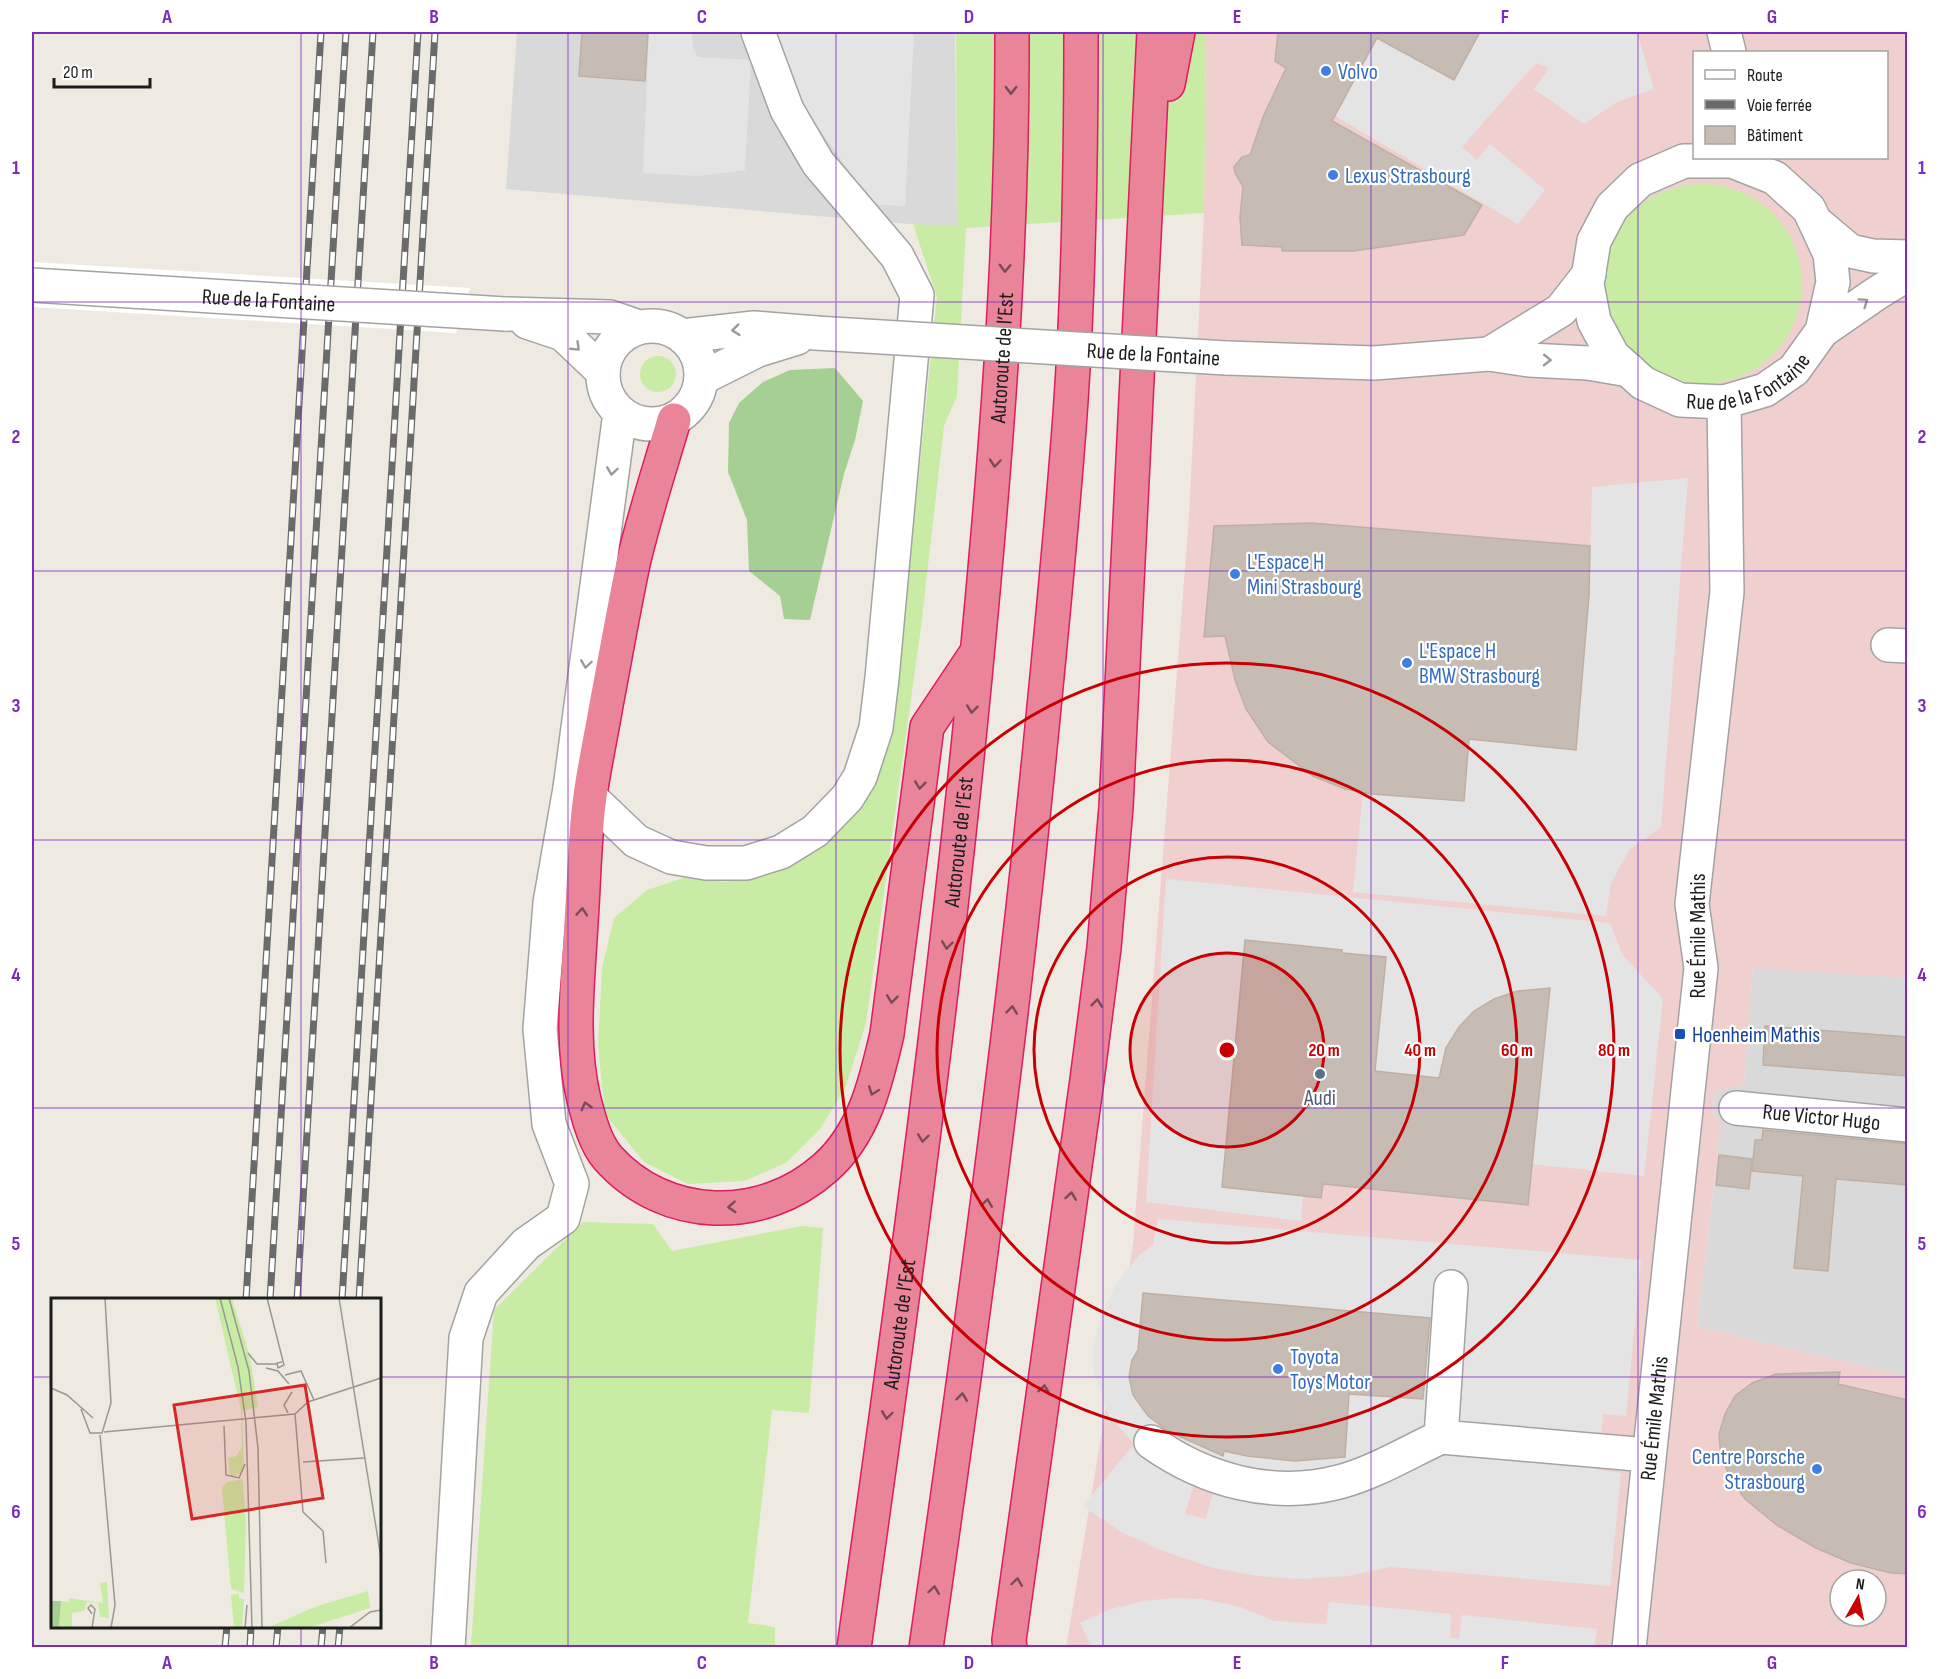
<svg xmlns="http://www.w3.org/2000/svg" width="1939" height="1679" font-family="'Sofia Sans Condensed',sans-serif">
	<rect width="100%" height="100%" fill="#eeeae1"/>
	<!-- residential -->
	<g fill="#dad9d9">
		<polygon points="517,32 955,32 957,228 506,189"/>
		<polygon points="1753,967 1907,978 1907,1376 1697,1327 1721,1123 1713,1113 1714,1091 1744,1085"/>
	</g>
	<!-- commercial -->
	<path fill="#f0d0cf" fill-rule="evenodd" d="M1206,32H1907V978L1753,968L1744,1085L1714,1091L1713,1113L1721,1123L1697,1327L1907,1376V1647L1066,1648L1133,1244L1189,516L1204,213ZM1694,52H1886V158H1694ZM1840,1580H1876V1616H1840Z"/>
	<!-- grass -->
	<g fill="#c8eca4">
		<polygon points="956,32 1206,32 1204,213 966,228 957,396 944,426 921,627 866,1023 845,1089 820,1129 786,1163 744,1181 688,1184 644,1162 605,1114 598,1046 602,968 614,918 647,890 683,878 726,882 779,870 864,801 885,754 896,697 937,297 913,224 957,226"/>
		<circle cx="1702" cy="284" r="100"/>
		<circle cx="658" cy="374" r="18"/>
		<polygon points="583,1222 653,1224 672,1251 802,1226 823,1228 809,1413 772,1410 748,1623 775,1627 775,1647 471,1647 494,1310"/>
	</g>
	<!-- forest -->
	<polygon fill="#a6d093" points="835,368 863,401 855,440 844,474 810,620 784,619 780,596 749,571 747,520 728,472 729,423 739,403 763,382 790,370"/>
	<!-- parking -->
	<g fill="#e4e4e4" fill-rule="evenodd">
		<polygon points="649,32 692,32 693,48 698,57 751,60 745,170 698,176 643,173"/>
		<polygon points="773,32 914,32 905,206 873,204 805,109 790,76"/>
		<polygon points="1480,32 1637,32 1654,89 1617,102 1584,124 1534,89 1549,68 1536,63 1462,147 1477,160 1490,144 1545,190 1518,224 1335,116 1377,38 1454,80"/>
		<polygon points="1688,478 1661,827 1629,850 1611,883 1606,916 1353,892 1363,792 1375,794 1381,731 1576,750 1589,596 1592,487"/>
		<polygon points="1166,879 1610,923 1622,954 1663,999 1644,1176 1532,1164 1550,988 1518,991 1494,999 1474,1011 1459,1027 1446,1048 1439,1078 1375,1071 1386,957 1342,953 1341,950 1246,940 1222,1187 1303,1196 1301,1221 1146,1202"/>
		<path d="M1158,1219L1641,1260L1626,1416L1603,1414L1599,1470L1621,1473L1610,1586L1391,1567L1348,1576L1299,1579L1258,1576L1213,1568L1166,1552L1121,1532L1083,1506L1134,1444L1109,1416L1094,1375L1093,1349L1101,1315L1116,1284L1138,1256L1153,1245ZM1143,1293L1429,1318L1423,1399L1349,1394L1345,1457L1295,1461L1247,1456L1201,1446L1174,1435L1148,1416L1133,1395L1129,1377L1132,1360L1138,1350ZM1196,1477L1215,1484L1206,1519L1185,1514Z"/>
		<polygon points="1172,1598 1202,1599 1241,1607 1274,1621 1326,1624 1329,1602 1451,1614 1450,1638 1459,1638 1462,1615 1597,1629 1594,1648 1092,1648 1080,1623 1111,1609 1144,1601"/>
	</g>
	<!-- pier -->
	<polygon fill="#fff" points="32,262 470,288 456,333 32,307"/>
	<!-- building -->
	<g fill="#c6bcb4" stroke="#c0afa3" stroke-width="1.5">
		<polygon points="582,32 648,32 645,81 579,76"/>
		<polygon points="1278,32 1480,32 1454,80 1377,38 1332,121 1482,205 1464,235 1354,251 1282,251 1282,247 1242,245 1240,217 1243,187 1235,173 1234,167 1242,157 1250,155 1263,117 1286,68 1275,61"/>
		<polygon points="1311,523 1590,546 1589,596 1576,750 1469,739 1464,801 1372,794 1345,789 1313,776 1268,742 1246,709 1235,680 1225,636 1204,637 1214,526"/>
		<polygon points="1245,940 1342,950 1342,953 1386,957 1375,1071 1439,1078 1446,1048 1459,1027 1474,1011 1494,999 1518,991 1550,988 1528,1205 1323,1184 1321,1198 1222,1187"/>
		<polygon points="1765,1026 1908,1037 1908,1076 1763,1065"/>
		<polygon points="1763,1130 1908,1144 1908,1185 1836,1179 1828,1271 1794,1268 1803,1176 1752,1171 1755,1140 1762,1140"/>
		<polygon points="1719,1155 1752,1159 1749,1189 1716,1185"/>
		<polygon points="1143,1293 1430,1318 1423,1399 1349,1394 1345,1457 1295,1461 1247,1456 1224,1451 1223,1456 1170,1432 1148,1416 1133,1395 1129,1377 1132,1360 1138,1350"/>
		<polygon points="1840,1372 1838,1384 1908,1400 1908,1574 1891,1573 1851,1563 1816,1548 1778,1526 1745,1499 1732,1481 1721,1457 1719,1434 1725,1414 1735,1396 1752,1383 1776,1374"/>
	</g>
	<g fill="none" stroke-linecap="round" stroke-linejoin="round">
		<defs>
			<g id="minor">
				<polyline points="1724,32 1729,52"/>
				<polyline points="1819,225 1850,251 1873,256 1908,257"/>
				<polyline points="505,314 610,317 639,327"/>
				<polyline points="527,322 563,334 603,372"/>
				<circle cx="652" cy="375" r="49"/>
				<path id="s1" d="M1822,331L1833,282L1830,254L1809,209L1775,178L1732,161H1684L1640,180L1612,207L1594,241L1587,284L1594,321L1613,356L1643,383L1680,400L1724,402L1765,390L1794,370L1822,331L1877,293L1908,274"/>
				<polyline points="682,336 754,328 816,333"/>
				<polyline points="1489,354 1561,310 1589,274"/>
				<polyline points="1226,358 1374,363 1489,354 1529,360 1588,363 1629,370"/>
				<polyline points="702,378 758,350 797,338"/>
				<polyline points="1888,645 1908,646"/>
				<polyline points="570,788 590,797 636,841 671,857 706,863 746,863 781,852 815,831 847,798 860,777 876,728 882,678 917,295 897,256 818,163 787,110 758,32"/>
				<path id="s2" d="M1736,1108L1908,1125"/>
				<polyline points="1451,1287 1441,1437 1648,1455"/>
				<path d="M1151,1442C1206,1481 1273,1499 1339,1482C1374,1473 1408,1452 1441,1437"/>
				<polyline points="448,1648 466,1338 481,1293 526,1244 563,1218 572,1184 549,1124 540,1029 550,903 570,788 620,413"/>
				<path id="s3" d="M1629,1648L1701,968L1692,904L1727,592L1724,402"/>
			</g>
			<g id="highway">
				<polyline points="1168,84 1178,32"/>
				<path d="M674,420C660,468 644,516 633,564C623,611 615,658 606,705C601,735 594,766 590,796C584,838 584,881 581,922C578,981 570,1042 584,1100C589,1119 595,1143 608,1158C665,1222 762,1224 825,1168C864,1134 876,1082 887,1034L927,727L975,655"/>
				<path id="s4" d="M854,1648C898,1335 941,1022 972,708C994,483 1013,257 1012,32"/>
				<path d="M926,1648C969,1349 1010,1049 1040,748C1051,637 1062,526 1070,415C1079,288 1081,159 1081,32"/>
				<polyline points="1010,1648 1009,1640 1087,1080 1104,948 1116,807 1154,32"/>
			</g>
		</defs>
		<!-- minor casing -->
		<use href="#minor" stroke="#a3a3a3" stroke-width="36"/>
		<!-- highway casing -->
		<use href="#highway" stroke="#df1b61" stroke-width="36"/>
		<!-- minor -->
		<use href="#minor" stroke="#fff" stroke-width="33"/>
		<!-- highway -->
		<use href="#highway" stroke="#ea8499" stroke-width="33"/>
		<defs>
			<g id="rail">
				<polyline points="246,1300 321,32"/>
				<polyline points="270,1300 346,32"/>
				<polyline points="297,1300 373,32"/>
				<polyline points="342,1300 418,32"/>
				<polyline points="359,1300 435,32"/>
				<polyline points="225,1648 227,1626"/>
				<polyline points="250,1648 251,1626"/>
				<polyline points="276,1648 278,1626"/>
				<polyline points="321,1648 323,1626"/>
				<polyline points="338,1648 340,1626"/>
			</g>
		</defs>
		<!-- rail casing -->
		<use href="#rail" stroke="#6a6a6a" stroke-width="7"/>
		<!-- rail -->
		<use href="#rail" stroke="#fff" stroke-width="4.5" stroke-dasharray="14" stroke-linecap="butt"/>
		<defs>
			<g id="minor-bridge">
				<path id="s5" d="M32,285L505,314"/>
				<path id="s6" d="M816,333L1226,358"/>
			</g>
		</defs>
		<!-- minor-bridge casing -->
		<use href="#minor-bridge" stroke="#a3a3a3" stroke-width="36" stroke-linecap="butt"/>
		<!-- minor-bridge -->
		<use href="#minor-bridge" stroke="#fff" stroke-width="33"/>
	</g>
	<!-- one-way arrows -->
	<defs><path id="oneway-chevron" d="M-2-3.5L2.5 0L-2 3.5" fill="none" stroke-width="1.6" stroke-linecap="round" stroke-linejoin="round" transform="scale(1.5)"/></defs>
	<g stroke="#794b54">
		<use href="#oneway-chevron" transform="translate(1011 90) rotate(91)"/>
		<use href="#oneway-chevron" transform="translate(1005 268) rotate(92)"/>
		<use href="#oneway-chevron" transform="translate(995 463) rotate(95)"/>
		<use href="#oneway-chevron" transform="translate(972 709) rotate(96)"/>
		<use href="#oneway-chevron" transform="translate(920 785) rotate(97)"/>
		<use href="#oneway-chevron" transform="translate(582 912) rotate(-86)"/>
		<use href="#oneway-chevron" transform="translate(947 945) rotate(97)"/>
		<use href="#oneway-chevron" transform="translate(892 999) rotate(97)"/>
		<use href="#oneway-chevron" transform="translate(1097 1003) rotate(-83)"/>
		<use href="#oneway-chevron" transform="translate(1012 1010) rotate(-83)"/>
		<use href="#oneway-chevron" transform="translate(873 1091) rotate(110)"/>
		<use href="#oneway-chevron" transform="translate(586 1106) rotate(-105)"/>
		<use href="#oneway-chevron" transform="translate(923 1138) rotate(97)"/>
		<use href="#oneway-chevron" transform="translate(1071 1196) rotate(-82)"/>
		<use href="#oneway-chevron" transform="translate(987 1203) rotate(-83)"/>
		<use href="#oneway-chevron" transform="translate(732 1207) rotate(176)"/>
		<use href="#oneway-chevron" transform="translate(1044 1389) rotate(-82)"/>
		<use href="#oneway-chevron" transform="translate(962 1397) rotate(-83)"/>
		<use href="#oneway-chevron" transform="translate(887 1415) rotate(98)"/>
		<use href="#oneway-chevron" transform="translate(1017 1582) rotate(-82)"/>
		<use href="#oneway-chevron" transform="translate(934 1590) rotate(-82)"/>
	</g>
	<g stroke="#999">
		<use href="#oneway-chevron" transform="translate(1864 302) rotate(-35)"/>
		<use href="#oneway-chevron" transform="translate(736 330) rotate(174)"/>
		<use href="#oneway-chevron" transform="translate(576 347) rotate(44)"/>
		<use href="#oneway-chevron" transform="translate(1547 360) rotate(1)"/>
		<use href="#oneway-chevron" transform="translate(612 471) rotate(98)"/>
		<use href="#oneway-chevron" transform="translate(586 664) rotate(98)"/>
	</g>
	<!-- grid -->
	<path fill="none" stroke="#7b2cbf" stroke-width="1.5" stroke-opacity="0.55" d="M301,32V1300M568,32V1648M836,32V1648M1103,32V1648M1371,32V1648M1638,32V1648M32,302H1908M32,571H1908M32,840H1908M32,1108H1908M32,1377H52M380,1377H1908M301,1626V1648"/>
	<!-- distance rings -->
	<circle cx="1227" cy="1050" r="97" fill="#c80003" fill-opacity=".12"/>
	<g fill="none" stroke="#c80003" stroke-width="3">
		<circle cx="1227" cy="1050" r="97"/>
		<circle cx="1227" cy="1050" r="193"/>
		<circle cx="1227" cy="1050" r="290"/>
		<circle cx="1227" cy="1050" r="387"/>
	</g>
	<!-- markers -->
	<g fill="#3f7fe0" stroke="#fff" stroke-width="2">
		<circle cx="1326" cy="71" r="6"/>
		<circle cx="1333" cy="175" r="6"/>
		<circle cx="1235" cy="574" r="6"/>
		<circle cx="1407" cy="663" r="6"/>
		<circle cx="1278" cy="1369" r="6"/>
		<circle cx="1817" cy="1469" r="6"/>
	</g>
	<rect fill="#1a4fb4" stroke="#fff" stroke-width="2" x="1674" y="1028" width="12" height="12" rx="3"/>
	<circle fill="#5c6f8a" stroke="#fff" stroke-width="2" cx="1320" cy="1074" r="6"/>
	<g text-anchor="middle" stroke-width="4.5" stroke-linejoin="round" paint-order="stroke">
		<!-- shop labels -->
		<g font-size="22" fill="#366cbe" stroke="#fff" text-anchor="start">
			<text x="1338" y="79">Volvo</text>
			<text x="1345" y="183">Lexus Strasbourg</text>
			<text x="1247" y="569">L'Espace H<tspan x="1247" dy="25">Mini Strasbourg</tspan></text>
			<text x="1419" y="658">L'Espace H<tspan x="1419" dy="25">BMW Strasbourg</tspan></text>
			<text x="1290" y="1364">Toyota<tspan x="1290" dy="25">Toys Motor</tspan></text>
			<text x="1805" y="1464" text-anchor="end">Centre Porsche<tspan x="1805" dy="25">Strasbourg</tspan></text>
		</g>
		<!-- street labels -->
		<g font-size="22" fill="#1c1c1c" stroke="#fff">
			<text dy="8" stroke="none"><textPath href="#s5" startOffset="237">Rue de la Fontaine</textPath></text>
			<text dy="8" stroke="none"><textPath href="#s6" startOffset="338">Rue de la Fontaine</textPath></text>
			<text dy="8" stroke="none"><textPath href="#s4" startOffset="1299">Autoroute de l’Est</textPath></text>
			<text dy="8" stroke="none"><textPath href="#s1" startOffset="669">Rue de la Fontaine</textPath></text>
			<text dy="8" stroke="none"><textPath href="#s4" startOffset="813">Autoroute de l’Est</textPath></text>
			<text transform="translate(1697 936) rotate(-90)" y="8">Rue Émile Mathis</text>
			<text dy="8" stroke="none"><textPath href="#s2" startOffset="86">Rue Victor Hugo</textPath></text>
			<text dy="8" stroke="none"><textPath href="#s4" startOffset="327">Autoroute de l’Est</textPath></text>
			<text dy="8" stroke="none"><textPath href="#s3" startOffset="231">Rue Émile Mathis</textPath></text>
		</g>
		<!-- transit labels -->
		<g font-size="22" fill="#164399" stroke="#fff" text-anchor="start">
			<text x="1692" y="1042">Hoenheim Mathis</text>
		</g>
		<!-- service labels -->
		<g font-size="22" fill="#4e5e75" stroke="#fff">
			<text x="1320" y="1105">Audi</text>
		</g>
	</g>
	<!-- overview -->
	<g transform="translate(51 1298)">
		<rect width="330" height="330" fill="#eeeae1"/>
		<path d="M164,0H181L199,59L207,109L191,113L193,167L191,175L179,179L177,160L185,158L191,149L190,112ZM192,181L195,225L193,295L180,291L171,190L176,184ZM56,284L58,320L49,319L47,305L36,304L33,313L21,315V330H8L10,303L18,304V300L52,305L49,285ZM317,293L319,310L257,330H216L266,308ZM188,295V300L193,301L191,330H183L180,297Z" fill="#c8eca4"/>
		<path d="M0,303H10L8,330H0Z" fill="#a6d093"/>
		<path fill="none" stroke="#9a9892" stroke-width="1.5" d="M169,0L187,69L195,124L201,330M178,0L198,73L207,150L211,330M216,0L233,67L227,70L226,65L231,64M288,0L330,260M197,55L206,66H226M215,70L227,73L238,86M234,77L250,73L263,102M0,90L16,97L42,120M30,111L39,135H51L60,105L54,0M237,115L233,107L241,94M244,116L252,214L272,233L275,265M173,128L175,177L188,180L194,166M53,134L244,116L257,104L330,80M49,137L64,307L60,330M252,164L313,160M41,316L37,310L40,307L44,311L41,330M194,330L196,307M298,330L319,314L330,312"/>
		<path fill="#d62828" fill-opacity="0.15" stroke="#d62828" stroke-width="3" d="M254,87L272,200L141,221L123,107Z"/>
		<rect width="330" height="330" fill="none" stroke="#1c1c1c" stroke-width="3"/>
	</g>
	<circle cx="1227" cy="1050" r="9" fill="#c80003" stroke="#fff" stroke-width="3"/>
	<g font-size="18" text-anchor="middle" font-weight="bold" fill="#c80003" stroke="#fff" stroke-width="4.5" stroke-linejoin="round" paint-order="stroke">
		<text x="1324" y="1056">20 m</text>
		<text x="1420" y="1056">40 m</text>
		<text x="1517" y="1056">60 m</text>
		<text x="1614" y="1056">80 m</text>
	</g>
	<!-- border -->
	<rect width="1939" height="1679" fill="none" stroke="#ffffff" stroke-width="66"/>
	<!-- legend -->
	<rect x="1693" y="51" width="195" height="108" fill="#ffffff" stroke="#a4a4a4" stroke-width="1.5"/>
	<rect x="1705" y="70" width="30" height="9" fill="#ffffff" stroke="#a4a4a4" stroke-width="1.5"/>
	<text x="1747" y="81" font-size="18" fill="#1c1c1c">Route</text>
	<rect x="1705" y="100" width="30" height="9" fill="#6a6a6a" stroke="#a4a4a4" stroke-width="1.5"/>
	<text x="1747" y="111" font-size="18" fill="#1c1c1c">Voie ferrée</text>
	<rect x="1705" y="126" width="30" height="18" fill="#c6bcb4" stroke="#a4a4a4" stroke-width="1.5"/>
	<text x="1747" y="141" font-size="18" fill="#1c1c1c">Bâtiment</text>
	<!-- north arrow -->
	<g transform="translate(1858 1598) rotate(9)"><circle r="28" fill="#ffffff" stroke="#a4a4a4" stroke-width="1.5"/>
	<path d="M0-4.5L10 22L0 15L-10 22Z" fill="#c80003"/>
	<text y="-9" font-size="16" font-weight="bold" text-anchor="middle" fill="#1c1c1c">N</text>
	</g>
	<!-- scale -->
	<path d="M54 78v9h96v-9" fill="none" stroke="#1c1c1c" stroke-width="3"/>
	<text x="63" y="78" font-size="18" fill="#1c1c1c" stroke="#ffffff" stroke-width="4.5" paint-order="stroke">20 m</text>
	<rect x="33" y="33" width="1873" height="1613" fill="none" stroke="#7b2cbf" stroke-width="2"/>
	<g font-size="20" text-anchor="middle" font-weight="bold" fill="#7b2cbf">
		<text x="167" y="23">A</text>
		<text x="434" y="23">B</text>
		<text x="702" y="23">C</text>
		<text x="969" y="23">D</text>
		<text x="1237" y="23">E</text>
		<text x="1505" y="23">F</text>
		<text x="1772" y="23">G</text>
		<text x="16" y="174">1</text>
		<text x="1922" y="174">1</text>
		<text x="16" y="443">2</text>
		<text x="1922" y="443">2</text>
		<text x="16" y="712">3</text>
		<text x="1922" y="712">3</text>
		<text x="16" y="981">4</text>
		<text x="1922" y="981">4</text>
		<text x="16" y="1250">5</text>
		<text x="1922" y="1250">5</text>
		<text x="16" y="1518">6</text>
		<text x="1922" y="1518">6</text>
		<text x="167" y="1669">A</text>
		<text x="434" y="1669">B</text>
		<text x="702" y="1669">C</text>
		<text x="969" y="1669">D</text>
		<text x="1237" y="1669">E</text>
		<text x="1505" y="1669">F</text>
		<text x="1772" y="1669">G</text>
	</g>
</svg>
